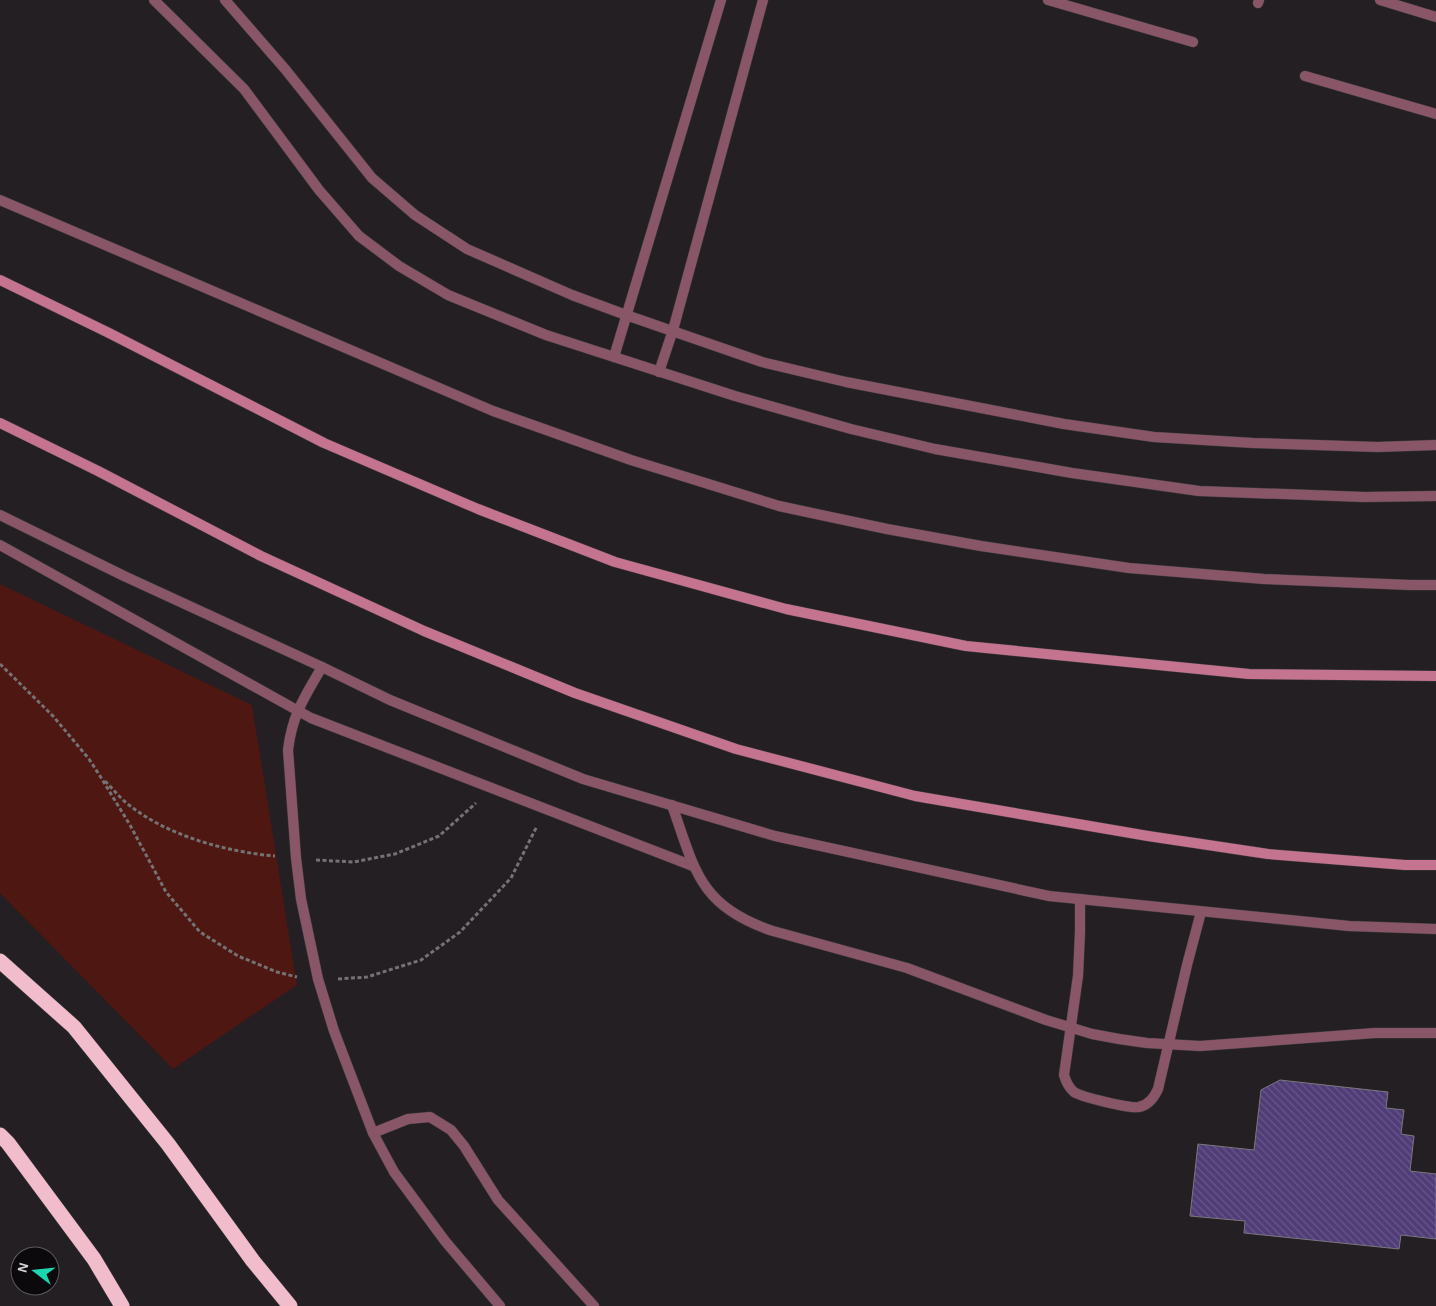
<svg xmlns="http://www.w3.org/2000/svg" width="1436" height="1306" font-family="'Alegreya Sans',sans-serif">
	<defs>
		<pattern id="building-back-hatch" width="6" height="6" patternUnits="userSpaceOnUse" patternTransform="scale(1.25)"><rect width="6" height="6" fill="#503c77"/><path d="M-1 5l2 2M0 0l6 6M5-1l2 2" fill="none" stroke="#685789"/></pattern>
	</defs>
	<rect width="100%" height="100%" fill="#231f23"/>
	<!-- green -->
	<polygon fill="#4e1711" points="0,584 252,705 297,985 173,1069 0,893"/>
	<!-- building -->
	<polygon fill="url(#building-back-hatch)" stroke="#7a787e" points="1280,1080 1388,1092 1386,1108 1404,1110 1401,1134 1414,1136 1410,1171 1436,1174 1436,1239 1401,1235 1399,1249 1244,1233 1245,1221 1190,1216 1198,1144 1254,1150 1261,1090"/>
	<g fill="none" stroke-linecap="round" stroke-linejoin="round">
		<defs>
			<g id="lane">
				<polyline points="1380,0 1436,17"/>
				<polyline points="0,545 311,718 693,866"/>
				<path d="M322,667C305,696 292,715 288,750L296,858L301,899L318,979L334,1031L373,1133L394,1172L445,1241L500,1306"/>
				<path d="M672,805C695,871 700,907 773,931L907,968L1046,1020L1092,1034L1119,1039L1147,1043L1200,1046L1375,1033H1436"/>
				<path d="M1080,899V932L1078,976L1064,1075C1066,1082 1068,1087 1074,1092C1081,1097 1131,1109 1139,1107C1149,1105 1154,1098 1158,1089L1187,965L1201,912"/>
				<polyline points="373,1133 408,1119 430,1117 451,1130 464,1146 498,1200 594,1306"/>
			</g>
			<g id="street">
				<polyline points="154,0 244,89 319,190 359,236 399,266 448,295 546,335 735,396 851,429 935,449 1072,473 1199,491 1364,497 1436,496"/>
				<polyline points="225,0 285,69 372,178 415,215 467,249 572,295 626,315 762,362 846,382 1064,424 1154,437 1253,443 1377,447 1436,445"/>
				<polyline points="1048,0 1193,42"/>
				<polyline points="1258,3 1259,0"/>
				<polyline points="1305,76 1436,114"/>
				<polyline points="0,200 493,411 631,460 779,506 887,529 981,546 1129,568 1264,579 1410,585 1436,585"/>
				<polyline points="614,357 721,0"/>
				<polyline points="659,372 673,330 763,0"/>
				<polyline points="0,515 124,576 322,667 390,700 583,779 775,836 1049,896 1349,926 1436,929"/>
			</g>
			<g id="secondary">
				<polyline points="0,280 109,333 324,443 478,509 615,562 786,609 966,646 1249,674 1436,676"/>
				<polyline points="0,423 98,471 261,556 424,631 575,693 736,749 915,796 1148,836 1268,854 1405,865 1436,865"/>
			</g>
			<g id="highway">
				<polyline points="0,961 74,1027 168,1144 253,1261 290,1306"/>
				<polyline points="0,1135 8,1143 94,1259 122,1306"/>
			</g>
		</defs>
		<!-- lane casing -->
		<use href="#lane" stroke="#3f3c3f" stroke-width="11"/>
		<!-- street casing -->
		<use href="#street" stroke="#3f3c3f" stroke-width="11"/>
		<!-- secondary casing -->
		<use href="#secondary" stroke="#3f3c3f" stroke-width="11"/>
		<!-- highway casing -->
		<use href="#highway" stroke="#3f3c3f" stroke-width="16"/>
		<!-- path -->
		<g stroke="#757275" stroke-width="3" stroke-dasharray="4 2.5" stroke-linecap="butt">
			<polyline points="0,664 53,716 89,759 100,776 130,825 166,892 200,932 238,956 277,972 297,977"/>
			<path d="M105,781C113,789 120,798 129,805C168,836 227,852 275,856"/>
			<polyline points="316,860 354,862 395,854 439,836 476,803"/>
			<polyline points="338,979 367,977 421,960 460,932 511,878 537,826"/>
		</g>
		<!-- lane -->
		<use href="#lane" stroke="#895667" stroke-width="10"/>
		<!-- street -->
		<use href="#street" stroke="#895667" stroke-width="10"/>
		<!-- secondary -->
		<use href="#secondary" stroke="#c5748f" stroke-width="10"/>
		<!-- highway -->
		<use href="#highway" stroke="#f1bccc" stroke-width="15"/>
	</g>
	<!-- north arrow -->
	<g transform="translate(35 1271) rotate(286)"><circle r="24" fill="#0b090b" stroke="#5c5a5c"/>
	<path d="M0-4L9 19L0 12L-9 19Z" fill="#1bd5b1"/>
	<text y="-8" font-size="14" font-weight="bold" text-anchor="middle" fill="#d5d3d5">N</text>
	</g>
</svg>
